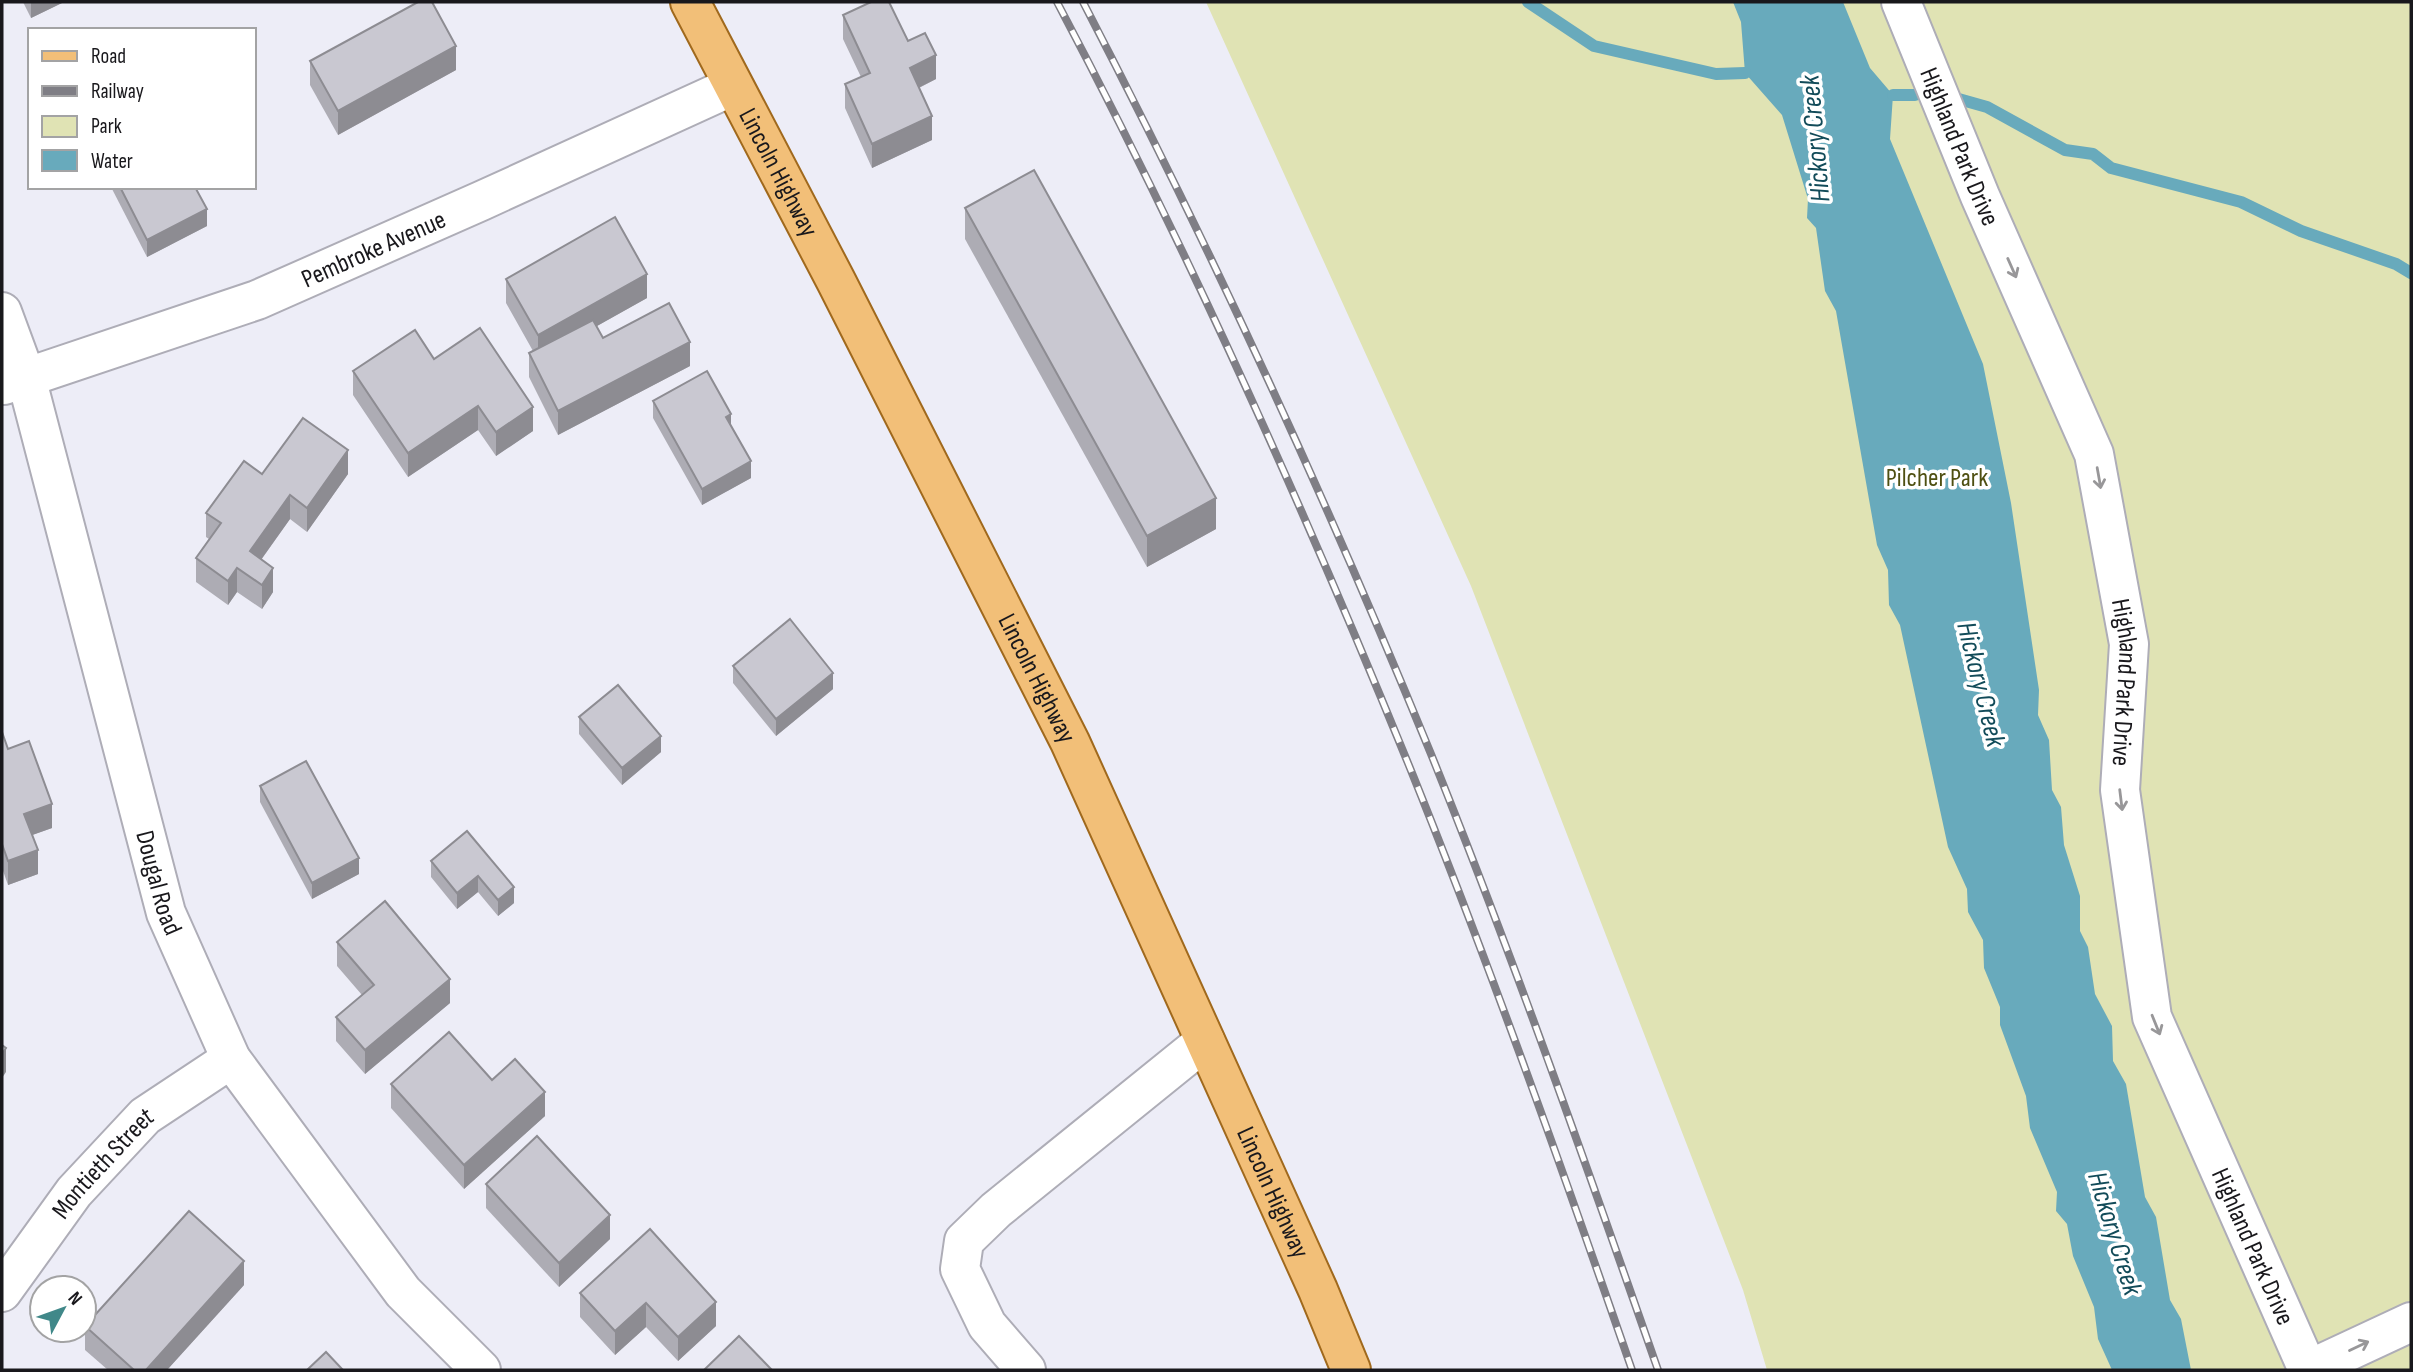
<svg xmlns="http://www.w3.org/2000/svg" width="2413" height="1372" font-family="'Sofia Sans Condensed',sans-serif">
	<rect width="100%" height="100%" fill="#ededf7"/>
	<!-- green -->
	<polygon fill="#e0e3b4" points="1206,2 2411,2 2411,1370 1767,1370 1743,1290 1471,586"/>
	<!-- water -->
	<polygon fill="#68aabc" points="1733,2 1843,2 1870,68 1893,95 1890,139 1983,364 2011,503 2039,690 2038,715 2049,740 2052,790 2061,807 2064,845 2080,896 2080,931 2088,947 2095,994 2112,1026 2113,1061 2126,1084 2145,1197 2156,1217 2170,1300 2181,1319 2191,1370 2112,1370 2098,1339 2094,1307 2073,1256 2067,1224 2056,1211 2057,1192 2030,1128 2026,1096 2000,1025 2000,1007 1984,968 1983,940 1968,912 1967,889 1948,847 1900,625 1889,605 1888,570 1877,545 1836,311 1825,291 1816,228 1807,218 1808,199 1782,115 1745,73 1741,22"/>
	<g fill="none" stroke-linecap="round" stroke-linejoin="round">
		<!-- stream -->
		<g stroke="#68aabc" stroke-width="12">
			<polyline points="1528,2 1594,46 1716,74 1745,73"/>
			<polyline points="1893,95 1915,95"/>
			<polyline points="1948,96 1987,107 2065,150 2093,154 2111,168 2241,202 2301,231 2396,264 2411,273"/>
		</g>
		<defs>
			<g id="minor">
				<path id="s1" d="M1901,2L1980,196L2094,454L2129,644L2120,790L2152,1017L2308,1370"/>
				<path id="s2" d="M2,312L26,377L166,913L231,1059L403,1292L481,1370"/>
				<path id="s3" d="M4,385L257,300L481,201L733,86"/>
				<path id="s4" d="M2,1292L74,1192L145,1116L231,1059"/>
				<polyline points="1026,1370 987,1325 960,1269 964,1241 996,1210 1205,1041"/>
				<polyline points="2308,1370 2411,1322"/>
			</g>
			<g id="major">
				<path id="s5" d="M690,2L836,281L1070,742L1318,1290L1351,1370"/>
			</g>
		</defs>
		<!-- minor casing -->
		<use href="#minor" stroke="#aeadb7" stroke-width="42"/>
		<!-- major casing -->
		<use href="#major" stroke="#a0691d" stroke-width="42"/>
		<!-- minor -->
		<use href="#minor" stroke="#fff" stroke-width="38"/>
		<!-- major -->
		<use href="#major" stroke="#f2bf78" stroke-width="38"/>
		<defs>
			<g id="rail">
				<path d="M1057,2C1188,250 1304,508 1410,768C1490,966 1562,1168 1632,1370"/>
				<path d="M1083,2C1210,247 1326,498 1431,754C1513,957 1586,1164 1658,1370"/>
			</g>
		</defs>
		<!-- rail casing -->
		<use href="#rail" stroke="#7f7e85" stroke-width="8"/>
		<!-- rail -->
		<use href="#rail" stroke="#fff" stroke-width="5" stroke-dasharray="16" stroke-linecap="butt"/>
	</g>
	<!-- wall -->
	<g fill="#adacb4">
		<polygon points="23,2 64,2 31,18"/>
		<polygon points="843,15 908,41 936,79 919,88 932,140 872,168 845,108 845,84 861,77 843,39"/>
		<polygon points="310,61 456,70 338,135 310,85"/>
		<polygon points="111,187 180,187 207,226 147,257"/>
		<polygon points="965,208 1216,529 1147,567 965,239"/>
		<polygon points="506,279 647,298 597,326 603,338 690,366 558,435 529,377 529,353 533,351 506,303"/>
		<polygon points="434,359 533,431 496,456 478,430 408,477 353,395 353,371"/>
		<polygon points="653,401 731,426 751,478 702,505 653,418"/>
		<polygon points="262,474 348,474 307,532 290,519 261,560 273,592 262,609 237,592 228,605 196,582 196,558 209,539 206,537 206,513"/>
		<polygon points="733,666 833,689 776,736 733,683"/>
		<polygon points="579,717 661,752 622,785 579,734"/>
		<polygon points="2,732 8,749 52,828 32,835 38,874 8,885 2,868"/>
		<polygon points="260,786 359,874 312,899 260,802"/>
		<polygon points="467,831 514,903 498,916 478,892 457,909 431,877 431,861"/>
		<polygon points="337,942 450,1003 365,1074 336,1041 336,1017 362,995 337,966"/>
		<polygon points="492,1080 545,1116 464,1189 391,1108 391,1084"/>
		<polygon points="486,1184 610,1239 559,1287 486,1208"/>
		<polygon points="650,1229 716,1326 678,1361 646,1327 615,1355 580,1317 580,1293"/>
		<polygon points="244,1285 167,1370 108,1370 85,1350 85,1326"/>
	</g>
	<!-- shaded-wall -->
	<g fill="#8d8c92">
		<polygon points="31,2 64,2 31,18"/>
		<polygon points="456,46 456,70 338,135 338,111"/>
		<polygon points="936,55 936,79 910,92 910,68"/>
		<polygon points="932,116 932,140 872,168 872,144"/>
		<polygon points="207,209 207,226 147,257 147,240"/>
		<polygon points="647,274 647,298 538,359 538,335"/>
		<polygon points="690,342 690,366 558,435 558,411"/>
		<polygon points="478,406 478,430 408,477 408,453"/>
		<polygon points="533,407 533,431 496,456 496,432"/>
		<polygon points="731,414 731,430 726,417"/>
		<polygon points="348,450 348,474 307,532 307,508"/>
		<polygon points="751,461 751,478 702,505 702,489"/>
		<polygon points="290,495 290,519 250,575 250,551"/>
		<polygon points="1216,498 1216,529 1147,567 1147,536"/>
		<polygon points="237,568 237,592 228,605 228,581"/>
		<polygon points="273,568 273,592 262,609 262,585"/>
		<polygon points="833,673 833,689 776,736 776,719"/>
		<polygon points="661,736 661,752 622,785 622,768"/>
		<polygon points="52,804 52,828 24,838 24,814"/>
		<polygon points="38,850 38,874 8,885 8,861"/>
		<polygon points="359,858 359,874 312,899 312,883"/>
		<polygon points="478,876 478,892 457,909 457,893"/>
		<polygon points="514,887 514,903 498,916 498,900"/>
		<polygon points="450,979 450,1003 365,1074 365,1050"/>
		<polygon points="6,1048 6,1072 2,1078 2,1054"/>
		<polygon points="545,1092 545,1116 464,1189 464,1165"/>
		<polygon points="610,1215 610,1239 559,1287 559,1263"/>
		<polygon points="244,1261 244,1285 167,1370 146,1370"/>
		<polygon points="716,1302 716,1326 678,1361 678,1337"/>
		<polygon points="646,1303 646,1327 615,1355 615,1331"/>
	</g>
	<!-- building -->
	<g fill="#c9c8d1" stroke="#8d8c92" stroke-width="2">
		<polygon points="418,2 432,2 456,46 338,111 310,61"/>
		<polygon points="871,2 889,2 908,41 925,33 936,55 910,68 932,116 872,144 845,84 870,73 843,15"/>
		<polygon points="1034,170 1216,498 1147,536 965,208"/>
		<polygon points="120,187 180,187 181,188 195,187 207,209 147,240"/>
		<polygon points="615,217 647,274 538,335 506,279"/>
		<polygon points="669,303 690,342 558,411 529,353 593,320 603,338"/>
		<polygon points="480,328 533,407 496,432 478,406 408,453 353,371 415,330 434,359"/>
		<polygon points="707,371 731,414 726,417 751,461 702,489 653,401"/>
		<polygon points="303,418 348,450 307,508 290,495 250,551 273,568 262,585 237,568 228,581 196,558 221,523 206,513 244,461 262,474"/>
		<polygon points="790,619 833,673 776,719 733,666"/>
		<polygon points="618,685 661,736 622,768 579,717"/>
		<polygon points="2,732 8,749 29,741 52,804 24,814 38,850 8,861 2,844"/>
		<polygon points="306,761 359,858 312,883 260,786"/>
		<polygon points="467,831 514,887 498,900 478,876 457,893 431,861"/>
		<polygon points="385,901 450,979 365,1050 336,1017 374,985 337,942"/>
		<polygon points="449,1032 492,1080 515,1059 545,1092 464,1165 391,1084"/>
		<polygon points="2,1045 6,1048 2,1054"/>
		<polygon points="537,1136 610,1215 559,1263 486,1184"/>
		<polygon points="189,1211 244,1261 146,1370 134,1370 85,1326"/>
		<polygon points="650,1229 716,1302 678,1337 646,1303 615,1331 580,1293"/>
		<polygon points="739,1336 772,1370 704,1370"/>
		<polygon points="326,1352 343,1370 307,1370"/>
	</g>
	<!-- one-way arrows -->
	<defs><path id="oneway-shaft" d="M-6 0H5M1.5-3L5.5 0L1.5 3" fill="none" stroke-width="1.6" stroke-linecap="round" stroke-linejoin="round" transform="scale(1.75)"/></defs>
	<g stroke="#989799">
		<use href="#oneway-shaft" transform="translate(2012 268) rotate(66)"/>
		<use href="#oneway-shaft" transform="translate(2099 478) rotate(80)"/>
		<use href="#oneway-shaft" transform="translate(2121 800) rotate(83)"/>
		<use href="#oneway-shaft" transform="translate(2156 1025) rotate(68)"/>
		<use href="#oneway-shaft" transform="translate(2359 1346) rotate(-25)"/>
	</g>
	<g text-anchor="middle" stroke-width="7" stroke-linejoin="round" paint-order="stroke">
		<!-- street labels -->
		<g font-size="26" fill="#19181c" stroke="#fff">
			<text dy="9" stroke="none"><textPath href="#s1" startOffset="156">Highland Park Drive</textPath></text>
			<text dy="9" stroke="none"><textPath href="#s5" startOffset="192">Lincoln Highway</textPath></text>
			<text dy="9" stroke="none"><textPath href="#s3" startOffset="394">Pembroke Avenue</textPath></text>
			<text dy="9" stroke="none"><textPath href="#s5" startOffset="760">Lincoln Highway</textPath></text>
			<text dy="9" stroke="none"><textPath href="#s1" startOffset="723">Highland Park Drive</textPath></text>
			<text dy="9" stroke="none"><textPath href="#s2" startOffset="592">Dougal Road</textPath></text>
			<text dy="9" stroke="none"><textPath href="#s4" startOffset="164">Montieth Street</textPath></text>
			<text dy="9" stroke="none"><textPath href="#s5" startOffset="1326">Lincoln Highway</textPath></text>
			<text dy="9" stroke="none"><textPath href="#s1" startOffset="1311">Highland Park Drive</textPath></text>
		</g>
		<!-- park labels -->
		<g font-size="26" fill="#4f5012" stroke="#fff">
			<text x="1937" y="486">Pilcher Park</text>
		</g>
		<!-- water labels -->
		<g font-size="28" font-style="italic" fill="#124b59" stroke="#fff">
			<text transform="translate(1814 139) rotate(-95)" y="10">Hickory Creek</text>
			<text transform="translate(1982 684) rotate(76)" y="10">Hickory Creek</text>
			<text transform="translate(2116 1233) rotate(73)" y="10">Hickory Creek</text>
		</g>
	</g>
	<!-- border -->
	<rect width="2413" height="1372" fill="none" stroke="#19181c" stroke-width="7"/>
	<!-- legend -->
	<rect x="28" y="28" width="228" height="161" fill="#ffffff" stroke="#a3a3a4" stroke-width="2"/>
	<rect x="42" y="51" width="35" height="10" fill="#f2bf78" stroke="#a3a3a4" stroke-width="2"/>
	<text x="91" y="63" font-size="21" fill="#19181c">Road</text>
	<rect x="42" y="86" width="35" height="10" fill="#7f7e85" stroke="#a3a3a4" stroke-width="2"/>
	<text x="91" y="98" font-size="21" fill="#19181c">Railway</text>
	<rect x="42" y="116" width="35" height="21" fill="#e0e3b4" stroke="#a3a3a4" stroke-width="2"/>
	<text x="91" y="133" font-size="21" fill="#19181c">Park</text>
	<rect x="42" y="150" width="35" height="21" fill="#68aabc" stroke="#a3a3a4" stroke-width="2"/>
	<text x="91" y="168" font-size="21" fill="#19181c">Water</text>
	<!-- north arrow -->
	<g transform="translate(63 1309) rotate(49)"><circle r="33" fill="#ffffff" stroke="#a3a3a4" stroke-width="2"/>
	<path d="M0-5L12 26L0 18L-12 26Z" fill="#408889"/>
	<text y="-10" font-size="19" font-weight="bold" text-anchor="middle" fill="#19181c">N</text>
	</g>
</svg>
